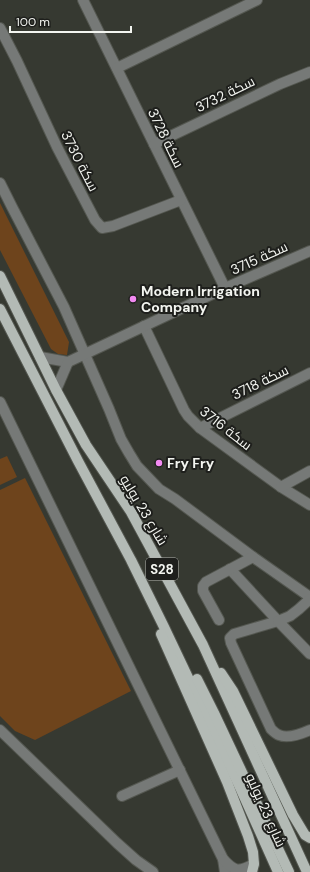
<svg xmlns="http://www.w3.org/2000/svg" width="310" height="872" font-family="'DM Sans',Cairo,sans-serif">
	<rect width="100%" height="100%" fill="#363931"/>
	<!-- green -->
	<g fill="#6e441c">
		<polygon points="0,203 69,342 67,355 58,354 51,349 0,250"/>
		<polygon points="7,456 17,477 0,485 0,459"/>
		<polygon points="25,478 131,691 35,740 15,731 0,716 0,490"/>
	</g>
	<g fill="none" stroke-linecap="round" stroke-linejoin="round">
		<defs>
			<g id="minor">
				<polyline points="83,0 225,288"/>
				<polyline points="0,28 17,61 57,147 95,220 102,228 113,226 181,200"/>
				<polyline points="117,68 257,0"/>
				<polyline points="154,144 280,84 310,72"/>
				<polyline points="0,183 12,207 64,307 109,409 121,439 129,453 137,466 159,489 175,499 253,557 310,597"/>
				<polyline points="144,326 184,410 188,416 200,428 281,487 310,505"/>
				<polyline points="40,357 68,362 225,288 310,251"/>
				<polyline points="56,390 68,362"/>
				<polyline points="0,402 223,859 225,872"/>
				<polyline points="200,428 310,373"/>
				<polyline points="281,487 310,471"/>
				<path d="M230,569L278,621L234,634L230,638L231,643L271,729C273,731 276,734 279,735C288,739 301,734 310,730"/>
				<polyline points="310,599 299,609 290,616 278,621 310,654"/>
				<polyline points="219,620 203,591 203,586 206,582 253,557"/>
				<polyline points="0,730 117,843 136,860 153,872"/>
				<polyline points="122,796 180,770"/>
				<path d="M223,859C235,872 238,872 254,864"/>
			</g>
			<g id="major">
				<polyline points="0,276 56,390 86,445 131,512 203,645 307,872"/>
				<polyline points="0,309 78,461 131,560 164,627 238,783 278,872"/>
				<polyline points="161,634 227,782 248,836 253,852 254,864 252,872"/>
				<polyline points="221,673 233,691 293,815 305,835 310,838"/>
				<polyline points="197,679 214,713 289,872"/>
			</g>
		</defs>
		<!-- minor casing -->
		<use href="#minor" stroke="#545750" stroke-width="12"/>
		<!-- major casing -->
		<use href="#major" stroke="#545750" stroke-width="12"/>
		<!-- minor -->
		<use href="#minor" stroke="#767977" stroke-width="10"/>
		<!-- major -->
		<use href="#major" stroke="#b3bab5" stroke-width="10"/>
	</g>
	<!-- markers -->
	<g fill="#f38af2" stroke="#1e1f1c" stroke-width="1.5">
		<circle cx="133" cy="299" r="4"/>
		<circle cx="159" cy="463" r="4"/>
	</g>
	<g text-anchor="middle" stroke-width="4" stroke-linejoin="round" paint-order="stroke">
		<!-- shield labels -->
		<rect fill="#1e1f1c" stroke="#b3b5b0" stroke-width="1" x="146" y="558" width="32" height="22" rx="3"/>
		<g font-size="13" font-weight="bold" fill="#f3f5f0">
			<text x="162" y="574">S28</text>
		</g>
		<!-- street labels -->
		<g font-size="14" fill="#f3f5f0" stroke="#1e1f1c">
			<text transform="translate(225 94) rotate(-26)" y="5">سكة 3732</text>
			<text transform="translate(166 138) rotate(64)" y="5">سكة 3728</text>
			<text transform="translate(80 161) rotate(63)" y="5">سكة 3730</text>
			<text transform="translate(259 258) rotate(-24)" y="5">سكة 3715</text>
			<text transform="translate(260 382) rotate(-26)" y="5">سكة 3718</text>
			<text transform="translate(226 428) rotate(38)" y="5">سكة 3716</text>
			<text transform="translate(144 510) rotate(59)" y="5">شارع 23 يوليو</text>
			<text transform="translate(266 810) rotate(66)" y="5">شارع 23 يوليو</text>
		</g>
		<!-- poi labels -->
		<g font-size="14" font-weight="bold" fill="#f3f5f0" stroke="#1e1f1c" text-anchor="start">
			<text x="141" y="296">Modern Irrigation<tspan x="141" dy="16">Company</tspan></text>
			<text x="167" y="468">Fry Fry</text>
		</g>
	</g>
	<!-- scale -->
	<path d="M10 26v6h121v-6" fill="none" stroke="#f3f5f0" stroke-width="2"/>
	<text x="16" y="26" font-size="12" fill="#f3f5f0" stroke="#1e1f1c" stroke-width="3" paint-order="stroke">100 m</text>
</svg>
